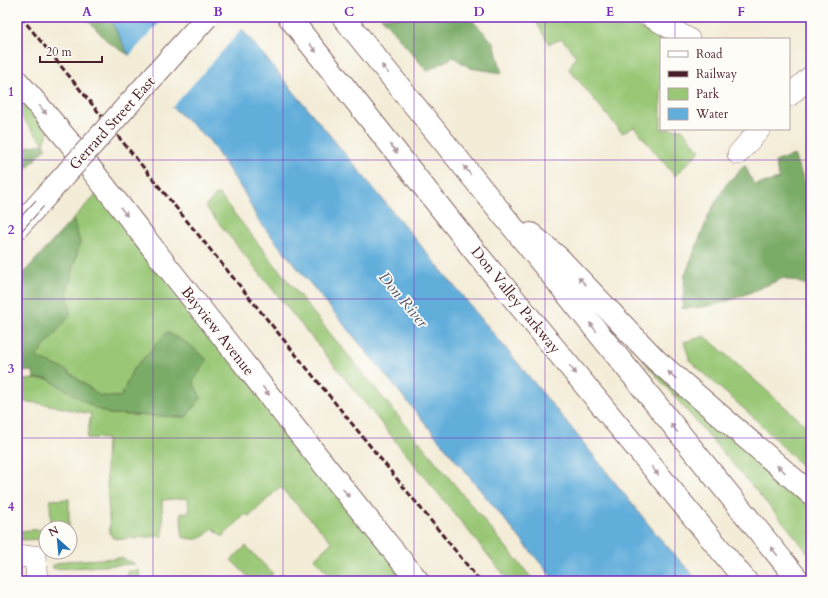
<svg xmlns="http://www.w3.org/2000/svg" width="828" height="598" font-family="Cardo,serif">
	<rect width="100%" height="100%" fill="#fdfcf7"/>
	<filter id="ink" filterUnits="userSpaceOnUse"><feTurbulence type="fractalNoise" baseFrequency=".025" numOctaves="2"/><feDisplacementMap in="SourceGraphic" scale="8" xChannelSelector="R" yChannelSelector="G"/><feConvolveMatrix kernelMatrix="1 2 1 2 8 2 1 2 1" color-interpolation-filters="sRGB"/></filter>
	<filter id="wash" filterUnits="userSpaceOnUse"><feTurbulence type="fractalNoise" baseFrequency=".012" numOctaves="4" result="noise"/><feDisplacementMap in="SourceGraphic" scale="16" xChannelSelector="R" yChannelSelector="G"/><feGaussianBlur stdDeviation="0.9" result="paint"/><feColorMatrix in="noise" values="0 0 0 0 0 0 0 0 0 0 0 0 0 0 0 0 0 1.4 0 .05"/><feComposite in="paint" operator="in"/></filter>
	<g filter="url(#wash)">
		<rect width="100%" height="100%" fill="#f3ecd7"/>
		<!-- green -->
		<g fill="#99c776" stroke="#727350">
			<polygon points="535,17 621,17 661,40 661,129 682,129 700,151 675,176 634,127 622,133 569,69 576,56 562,39 549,44 534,18"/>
			<polygon points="17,89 50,127 44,144 17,112"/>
			<path d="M99,191L409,581H336L314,559L332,542L280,487L249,517L246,514L222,537L213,528C201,540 199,541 182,537L181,513L189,512L188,498L162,500L163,536L121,539L113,538L110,534L106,465L107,439L87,438L91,414C66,410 43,401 18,402L17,435V372L18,380L48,379L109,414L186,417L167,333L132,371L121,397L100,396L66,370L35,357L70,315L67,291L80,242L73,219Z"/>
			<polygon points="218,193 315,315 534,581 509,581 205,206"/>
			<polygon points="705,336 811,430 811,464 803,467 753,417 690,361 684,342"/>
			<polygon points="643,360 811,509 811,557 789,529"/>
			<polygon points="69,499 69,528 51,528 50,500"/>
			<polygon points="46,529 46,539 17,540 17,531"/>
			<polygon points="246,546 273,574 265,581 252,581 231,560"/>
			<polygon points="122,558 135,564 54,569 52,566 65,561"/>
			<polygon points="139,570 140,581 128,581 127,571"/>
		</g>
		<!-- forest -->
		<g fill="#7aac67" stroke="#626649">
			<polygon points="85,17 109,17 129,55 109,43"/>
			<polygon points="381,17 469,17 494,43 502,73 470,68 453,57 427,71"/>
			<polygon points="44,144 46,148 17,179 17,148"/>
			<path d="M794,155L807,188L811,190V286L784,278C752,291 717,310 682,308L685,275L710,212L727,183L745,165L754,185L779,179L775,162Z"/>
			<polygon points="73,219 80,242 67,291 70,315 36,357 66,370 100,396 121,397 132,371 167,332 190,345 207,360 193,382 201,398 186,417 109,414 95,408 48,379 34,379 33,371 17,372 17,280"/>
		</g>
		<!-- water -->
		<polygon fill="#62aedb" stroke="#566683" points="109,17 232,17 569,425 657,535 698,581 555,581 258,220 245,194 209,140 171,106 129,55"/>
		<!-- pier -->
		<polygon fill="#f3ecd7" points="165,17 234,17 243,28 171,109 128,57"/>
	</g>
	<g filter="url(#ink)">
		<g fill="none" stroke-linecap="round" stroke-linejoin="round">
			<defs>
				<g id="minor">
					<polyline points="651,17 689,39"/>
					<polyline points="789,96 811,76"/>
					<polyline points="738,154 760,129"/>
					<polyline points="17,557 35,556 37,581"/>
				</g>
				<g id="major">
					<path d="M17,81C71,141 120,206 169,269C252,373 333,478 418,581"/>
					<polyline points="17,228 46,196"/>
				</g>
				<g id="highway">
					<polyline points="289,17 477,254 746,581"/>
					<polyline points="343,17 799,581"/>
					<polyline points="531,234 559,258 656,360 811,494"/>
				</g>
			</defs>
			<!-- minor casing -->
			<use href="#minor" stroke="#856767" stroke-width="22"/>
			<!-- major casing -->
			<use href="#major" stroke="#856767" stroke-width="24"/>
			<!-- highway casing -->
			<use href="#highway" stroke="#856767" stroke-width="24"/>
			<!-- minor -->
			<use href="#minor" stroke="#fff" stroke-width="21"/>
			<!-- major -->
			<use href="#major" stroke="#fff" stroke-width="22"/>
			<!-- highway -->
			<use href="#highway" stroke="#fff" stroke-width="22"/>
			<!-- tram -->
			<g stroke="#4a1f2b" stroke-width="1">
				<polyline points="17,221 201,17"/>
				<polyline points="17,236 214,17"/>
			</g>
			<!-- rail -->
			<polyline stroke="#4a1f2b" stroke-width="3" stroke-dasharray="6 3" stroke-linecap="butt" points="21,17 480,581"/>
			<defs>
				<polyline id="major-bridge" points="46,196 207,17"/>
			</defs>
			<!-- major-bridge casing -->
			<use href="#major-bridge" stroke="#856767" stroke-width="24" stroke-linecap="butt"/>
			<!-- major-bridge -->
			<use href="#major-bridge" stroke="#fff" stroke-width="22"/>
		</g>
		<!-- one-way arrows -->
		<defs><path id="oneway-solid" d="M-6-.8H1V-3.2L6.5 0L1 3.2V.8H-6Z"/></defs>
		<g fill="#ae9aa0">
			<use href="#oneway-solid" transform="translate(313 48) rotate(52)"/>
			<use href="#oneway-solid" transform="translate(385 69) rotate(-129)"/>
			<use href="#oneway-solid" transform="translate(43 110) rotate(51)"/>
			<use href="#oneway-solid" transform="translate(394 149) rotate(51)"/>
			<use href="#oneway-solid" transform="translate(467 170) rotate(-129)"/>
			<use href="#oneway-solid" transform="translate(124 212) rotate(52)"/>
			<use href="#oneway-solid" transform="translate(582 281) rotate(-134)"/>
			<use href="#oneway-solid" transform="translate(593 327) rotate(-129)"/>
			<use href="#oneway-solid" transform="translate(573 370) rotate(51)"/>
			<use href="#oneway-solid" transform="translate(672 375) rotate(-138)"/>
			<use href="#oneway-solid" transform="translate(266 391) rotate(52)"/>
			<use href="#oneway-solid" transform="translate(674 428) rotate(-129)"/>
			<use href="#oneway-solid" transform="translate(781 469) rotate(-139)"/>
			<use href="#oneway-solid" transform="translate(655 471) rotate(51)"/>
			<use href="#oneway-solid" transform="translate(346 493) rotate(52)"/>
			<use href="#oneway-solid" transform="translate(774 551) rotate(-129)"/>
		</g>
	</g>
	<!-- grid -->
	<path fill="none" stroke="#7b2cbf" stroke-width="1" stroke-opacity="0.55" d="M153,17V581M283,17V581M414,17V581M545,17V581M675,17V39M675,129V581M17,160H811M17,299H811M17,438H811"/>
	<g text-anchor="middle" stroke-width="3.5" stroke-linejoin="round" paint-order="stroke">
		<!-- street labels -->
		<g font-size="15" fill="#4a1f2b" stroke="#fdfcf7">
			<text transform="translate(112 123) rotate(-48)" y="5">Gerrard Street East</text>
			<text transform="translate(516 300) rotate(51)" y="5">Don Valley Parkway</text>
			<text transform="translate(218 331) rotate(52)" y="5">Bayview Avenue</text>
		</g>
		<!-- water labels -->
		<g font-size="16" font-style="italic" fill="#545871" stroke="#fdfcf7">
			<text transform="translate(404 299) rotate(50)" y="6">Don River</text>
		</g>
	</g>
	<!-- margin -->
	<rect width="828" height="598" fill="none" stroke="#fdfcf7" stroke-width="44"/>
	<!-- legend -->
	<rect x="660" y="38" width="130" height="92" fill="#fdfcf7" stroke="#b5a4a5"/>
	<rect x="668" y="51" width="20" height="6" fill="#ffffff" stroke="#b5a4a5"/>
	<text x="696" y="58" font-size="12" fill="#4a1f2b">Road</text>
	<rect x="668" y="71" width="20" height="6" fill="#4a1f2b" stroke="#b5a4a5"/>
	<text x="696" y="78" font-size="12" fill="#4a1f2b">Railway</text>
	<rect x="668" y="88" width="20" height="12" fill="#99c776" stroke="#b5a4a5"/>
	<text x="696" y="98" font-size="12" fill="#4a1f2b">Park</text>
	<rect x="668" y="108" width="20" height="12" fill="#62aedb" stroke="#b5a4a5"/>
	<text x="696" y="118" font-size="12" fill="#4a1f2b">Water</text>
	<!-- north arrow -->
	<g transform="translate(58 540) rotate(333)"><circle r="19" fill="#fdfcf7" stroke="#b5a4a5"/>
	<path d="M0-3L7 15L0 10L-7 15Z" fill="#1f6fb2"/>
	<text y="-6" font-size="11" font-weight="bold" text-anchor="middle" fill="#4a1f2b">N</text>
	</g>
	<!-- scale -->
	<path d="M40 56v6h62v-6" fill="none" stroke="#4a1f2b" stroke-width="2"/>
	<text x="46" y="56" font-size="12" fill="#4a1f2b" stroke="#fdfcf7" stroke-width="3" paint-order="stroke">20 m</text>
	<rect x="22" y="22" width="784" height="554" fill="none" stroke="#7b2cbf" stroke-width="1.5"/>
	<g font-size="13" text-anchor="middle" font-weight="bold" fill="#7b2cbf">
		<text x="87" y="16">A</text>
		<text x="218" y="16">B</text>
		<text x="349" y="16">C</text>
		<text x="479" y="16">D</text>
		<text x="610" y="16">E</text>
		<text x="741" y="16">F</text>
		<text x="11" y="96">1</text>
		<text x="11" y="234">2</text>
		<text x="11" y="373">3</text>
		<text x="11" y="511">4</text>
	</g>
</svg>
